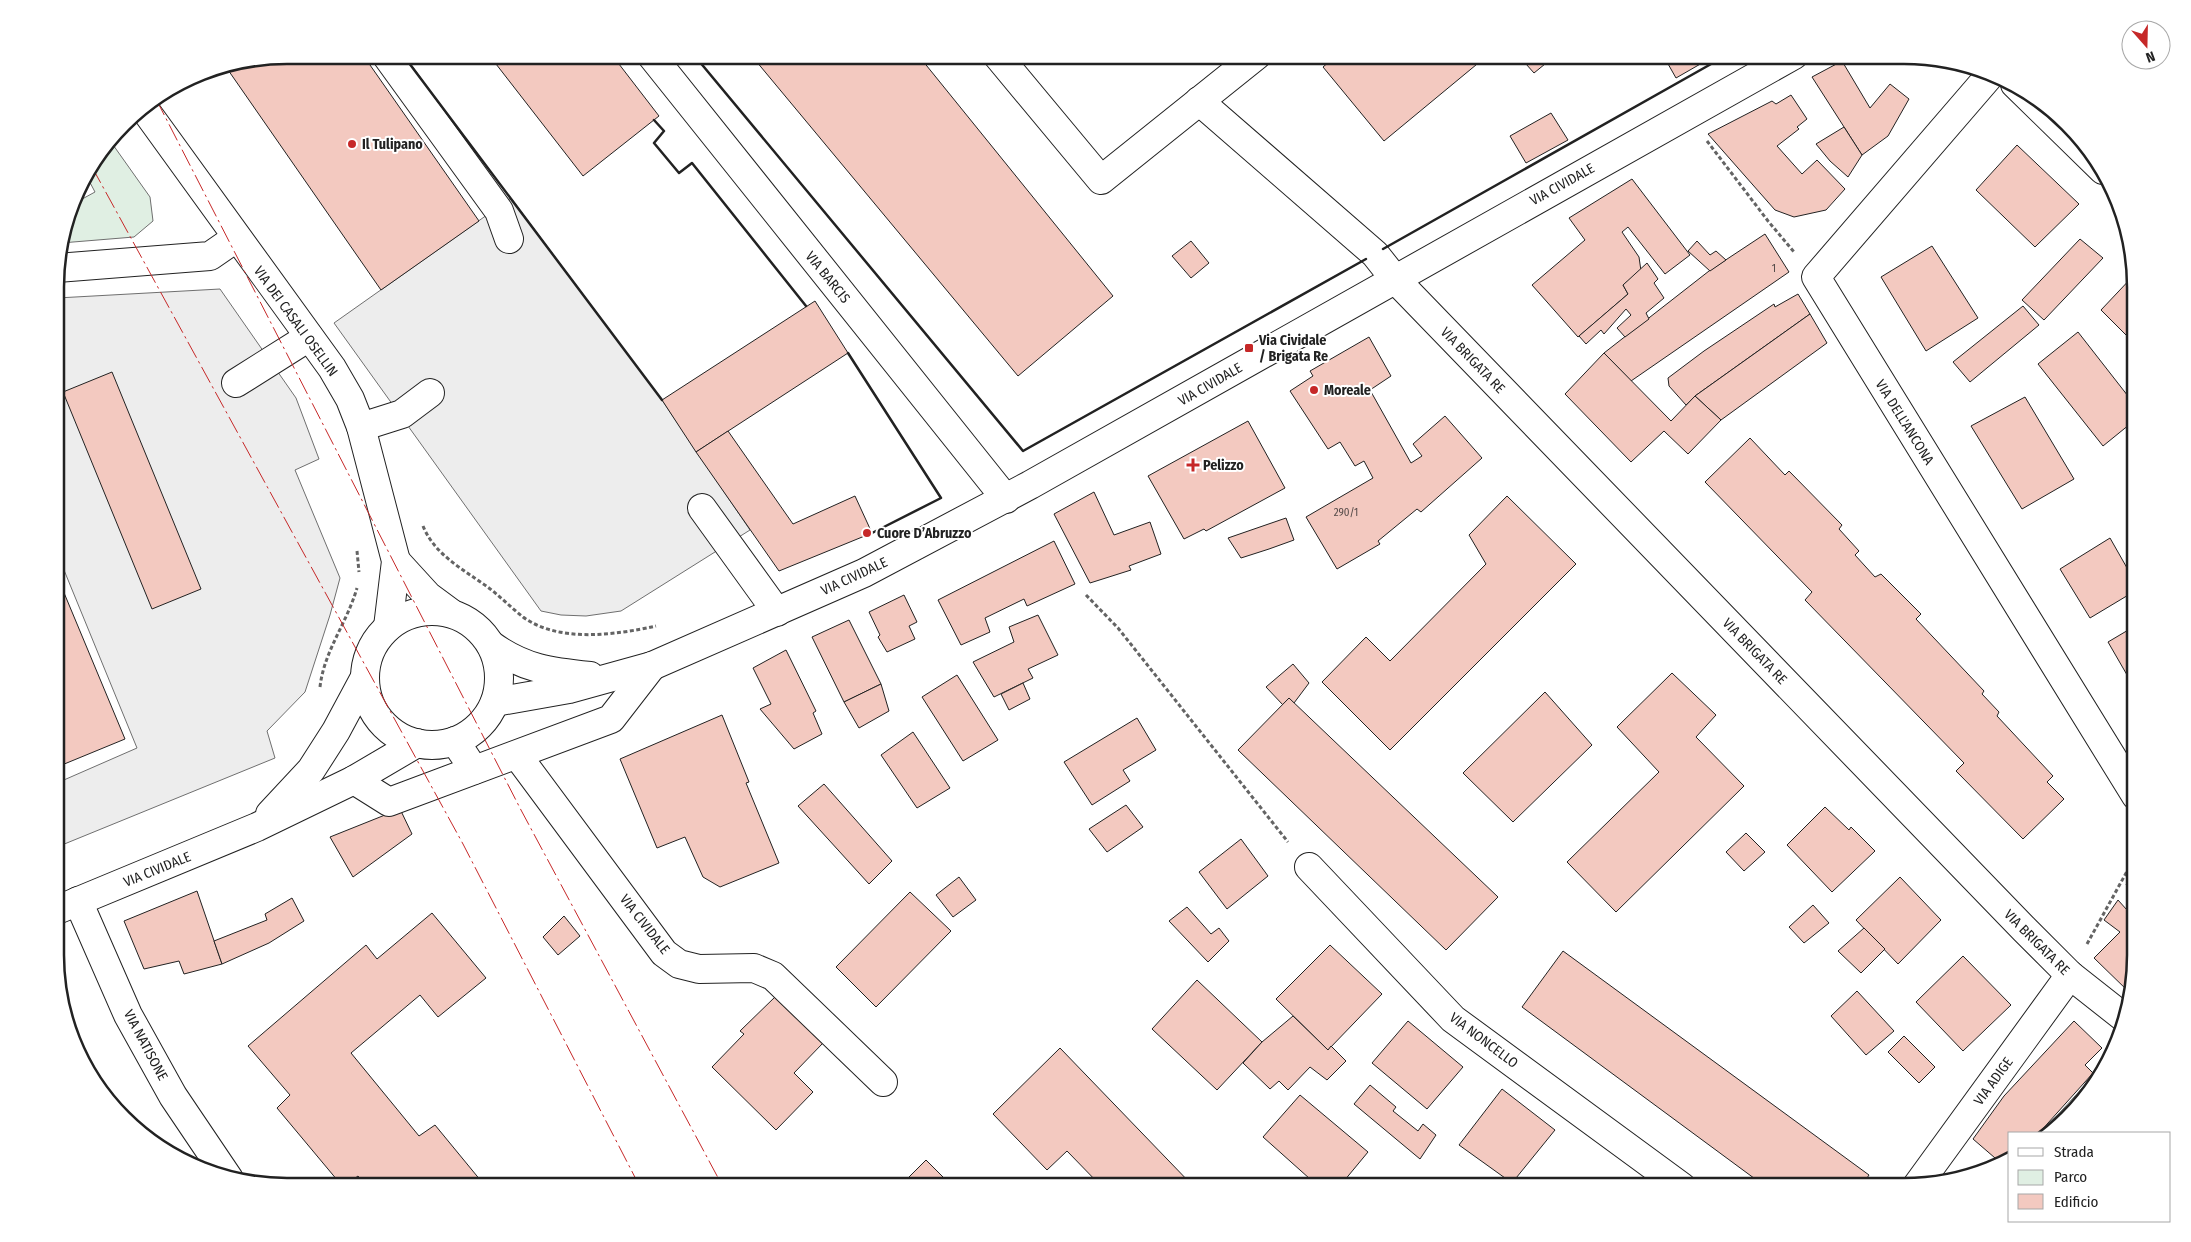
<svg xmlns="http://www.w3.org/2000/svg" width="2191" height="1242" font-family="'Fira Sans Condensed',sans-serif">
	<rect width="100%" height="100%" fill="#fff"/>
	<!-- green -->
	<g fill="#e0efe3" stroke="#6f6f6f">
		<polygon points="111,142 150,197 153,221 134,237 61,243 73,204 95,192 86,175"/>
		<polygon points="2108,1060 2105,1071 2047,1133 2041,1133"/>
	</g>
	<!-- parking -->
	<g fill="#ededed" stroke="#6f6f6f">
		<polygon points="511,198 662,400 750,530 621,611 586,616 561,615 541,611 334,323"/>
		<polygon points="220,289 296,398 319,459 295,470 340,578 330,615 305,692 267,731 275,758 57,847 57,783 137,748 57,553 57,298"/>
	</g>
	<!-- building -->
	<g fill="#f3c9c0" stroke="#222">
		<polygon points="287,55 363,55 479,221 381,290 226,67"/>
		<polygon points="489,55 612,55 659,116 583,176"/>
		<polygon points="751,55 918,55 1113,296 1018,376"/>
		<polygon points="1337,55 1488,55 1384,141 1323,67"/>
		<polygon points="1518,55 1556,55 1534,73"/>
		<polygon points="1663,55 1716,55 1676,78"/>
		<polygon points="1842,61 1870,108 1890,84 1909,99 1888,136 1862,155 1812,77"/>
		<polygon points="1791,95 1807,119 1797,127 1799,129 1777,146 1802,174 1817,160 1845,189 1826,210 1794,217 1775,210 1708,134 1772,101 1776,104"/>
		<polygon points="1551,113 1568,140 1526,163 1510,136"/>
		<polygon points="1844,127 1862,155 1848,177 1830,161 1816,144"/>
		<polygon points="2017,145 2079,204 2035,247 1976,190"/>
		<polygon points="1632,179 1690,255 1665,274 1628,227 1622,232 1639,257 1641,271 1623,285 1628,294 1578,337 1532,285 1585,240 1569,218"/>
		<polygon points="1765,234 1789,272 1631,381 1604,353 1709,271"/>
		<polygon points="2080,239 2103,258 2044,320 2022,300"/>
		<polygon points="1191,241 1209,263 1191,278 1172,256"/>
		<polygon points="1697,241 1710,255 1716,251 1726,260 1710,271 1688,251"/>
		<polygon points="1932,246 1978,318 1926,351 1881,277"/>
		<polygon points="1647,263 1658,279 1654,283 1664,298 1646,313 1649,319 1625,337 1617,328 1631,315 1626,309 1604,334 1601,330 1586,344 1579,336 1628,294 1623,285"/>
		<polygon points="2135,274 2135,344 2101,310"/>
		<polygon points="1798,294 1810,314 1695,396 1686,405 1669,386 1668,378 1704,351 1774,304 1775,307"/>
		<polygon points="815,301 848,353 696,452 662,400"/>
		<polygon points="2023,306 2039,325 1970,382 1953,362"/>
		<polygon points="1810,314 1827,343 1721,420 1695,396"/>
		<polygon points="2078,332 2135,405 2135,420 2103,446 2038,364"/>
		<polygon points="1369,337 1391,376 1370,390 1411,463 1422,456 1413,444 1445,416 1482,458 1421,512 1417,509 1378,541 1380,544 1337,569 1306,517 1373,478 1364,461 1355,466 1340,442 1328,449 1290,391 1313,376 1310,371"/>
		<polygon points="1604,353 1671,421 1695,396 1721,420 1688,454 1664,431 1631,462 1565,394"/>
		<polygon points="112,372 201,589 152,609 63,392"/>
		<polygon points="2025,397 2074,479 2022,509 1971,426"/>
		<polygon points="1248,421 1285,488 1206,531 1204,529 1184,539 1148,476"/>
		<polygon points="728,431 793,524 855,496 872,533 779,571 696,452"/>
		<polygon points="1750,438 1785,475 1789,471 1842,525 1839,529 1859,551 1855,555 1875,577 1881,574 1921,614 1916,619 1984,691 1982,694 1999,712 1997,716 2053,776 2047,782 2064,799 2023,839 1956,771 1964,763 1805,600 1812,592 1705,482"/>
		<polygon points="1094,492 1114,535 1150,522 1161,554 1129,566 1131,570 1090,583 1054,514"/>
		<polygon points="1507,496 1576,564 1390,750 1322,682 1366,637 1390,661 1486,564 1469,535"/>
		<polygon points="1286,518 1294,540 1269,549 1241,558 1228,538"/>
		<polygon points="2110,538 2135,582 2135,591 2090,618 2060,569"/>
		<polygon points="1054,541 1075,584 1027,606 1024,599 985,618 990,632 961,645 938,600"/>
		<polygon points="57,576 125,739 57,767"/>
		<polygon points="904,595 917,622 909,626 915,639 887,652 878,637 880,635 869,612"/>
		<polygon points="1038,615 1058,655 1028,669 1033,678 994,697 973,662 1014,642 1009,627"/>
		<polygon points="849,620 881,684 844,702 812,637"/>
		<polygon points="2135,626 2136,687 2134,687 2108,642"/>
		<polygon points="786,650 816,711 813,713 822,734 794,749 760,709 771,704 753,668"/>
		<polygon points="1293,664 1309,683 1294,703 1289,698 1283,705 1266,687"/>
		<polygon points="1672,673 1716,715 1696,737 1744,786 1616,912 1567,862 1659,772 1617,727"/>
		<polygon points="957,675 998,740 963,761 922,697"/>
		<polygon points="1023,683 1030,699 1009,710 1001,694"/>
		<polygon points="881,684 889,711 859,728 844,702"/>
		<polygon points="1545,692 1592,745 1513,822 1463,773"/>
		<polygon points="1289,698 1498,897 1446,950 1238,750"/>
		<polygon points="722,715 749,782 746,783 779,863 720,887 703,877 685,837 657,848 620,759"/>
		<polygon points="1137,718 1156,750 1123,770 1130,781 1092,805 1064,762"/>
		<polygon points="913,732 950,788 917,808 881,755"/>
		<polygon points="824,784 892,861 869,884 798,806"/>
		<polygon points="1126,805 1143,827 1107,852 1089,829"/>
		<polygon points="1825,807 1849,830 1851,827 1875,851 1832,892 1787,845"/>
		<polygon points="400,809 412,834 353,877 330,837"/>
		<polygon points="1746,833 1765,852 1744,871 1726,852"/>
		<polygon points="1241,839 1268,876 1227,909 1199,872"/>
		<polygon points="959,877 976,900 953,917 936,895"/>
		<polygon points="1900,877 1941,920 1898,964 1856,920"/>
		<polygon points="2136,881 2136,903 2126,884"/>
		<polygon points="197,891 222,964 184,974 179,961 144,969 124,921"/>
		<polygon points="910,892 951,931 876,1007 836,967"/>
		<polygon points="292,898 304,921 269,943 222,964 214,941 267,920 265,914"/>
		<polygon points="2118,900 2136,920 2136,970 2129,992 2094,958 2120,932 2104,920"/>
		<polygon points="1813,905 1829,923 1804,943 1789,927"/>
		<polygon points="1187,907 1211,934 1219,928 1229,941 1208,962 1169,921"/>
		<polygon points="432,913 486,978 438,1017 420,995 351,1053 419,1136 435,1125 486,1187 367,1187 358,1176 343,1187 277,1108 290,1095 248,1046 366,945 377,959"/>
		<polygon points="564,916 580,936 558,955 543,937"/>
		<polygon points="1864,928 1885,949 1861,973 1838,951"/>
		<polygon points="1330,945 1382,994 1328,1050 1276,999"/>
		<polygon points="1563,951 1869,1175 1861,1187 1766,1187 1522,1007"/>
		<polygon points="1963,956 2011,1005 1963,1051 1916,1002"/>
		<polygon points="1197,980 1262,1042 1217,1090 1152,1029"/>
		<polygon points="1857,991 1894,1031 1866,1055 1831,1016"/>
		<polygon points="776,996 823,1043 794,1073 813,1092 776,1130 712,1067 744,1034 740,1031"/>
		<polygon points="1293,1016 1328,1050 1331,1046 1346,1061 1327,1080 1310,1067 1288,1090 1279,1081 1270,1089 1243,1063 1262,1042"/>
		<polygon points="1408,1021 1463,1067 1427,1109 1372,1063"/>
		<polygon points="2074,1021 2102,1048 2085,1065 2093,1073 2039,1133 2010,1133 2010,1159 2002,1164 1973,1139 2004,1096"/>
		<polygon points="1904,1036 1935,1067 1919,1083 1888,1052"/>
		<polygon points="1060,1048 1194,1187 1102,1187 1067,1151 1047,1170 993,1114"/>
		<polygon points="1370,1085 1396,1107 1393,1111 1418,1131 1423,1124 1436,1135 1420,1159 1354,1104"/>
		<polygon points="1502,1089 1555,1130 1512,1183 1459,1145"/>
		<polygon points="1300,1095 1368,1152 1339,1187 1319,1187 1263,1137"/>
		<polygon points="926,1160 953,1187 899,1187"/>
	</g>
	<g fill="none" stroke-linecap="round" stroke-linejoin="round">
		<defs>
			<g id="minor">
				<polyline points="386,55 499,211 509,239"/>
				<polyline points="651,55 1006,499"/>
				<polyline points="997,55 1101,180 1257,55"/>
				<polyline points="1991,74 1816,277 2136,796"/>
				<polyline points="2015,84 2103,170"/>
				<polyline points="1199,101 1375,254 1394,278 2025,930 2070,975 2122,1016"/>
				<polyline points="143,107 332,368 350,399 361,427 396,561 388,627"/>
				<polyline points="57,268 210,256 236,238"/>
				<polyline points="236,383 309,337"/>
				<polyline points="361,427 402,414 430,393"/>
				<polyline points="702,508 777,612"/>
				<polyline points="396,561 428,596 451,613"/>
				<polyline points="455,741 474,770"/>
				<polyline points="517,755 664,953 679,964 699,969 754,968 773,976 883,1082"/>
				<polyline points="354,780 389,802 611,719 652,666"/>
				<polyline points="1309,867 1453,1019 1682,1187"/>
				<polyline points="78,901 128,1015 173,1096 229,1179"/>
				<polyline points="1916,1187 2070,975"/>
			</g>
			<g id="major">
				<circle cx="432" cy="678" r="67"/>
				<path d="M491,645C524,669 551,672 590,676"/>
				<polyline points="495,702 569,689 652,666 864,573 1030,485 1794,55"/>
				<polyline points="270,814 311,770 336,731 365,677"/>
				<polyline points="57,910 257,827 354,780 417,743"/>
			</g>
		</defs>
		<!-- minor casing -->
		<use href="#minor" stroke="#222" stroke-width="30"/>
		<!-- major casing -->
		<use href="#major" stroke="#222" stroke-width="30"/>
		<!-- path -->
		<g stroke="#646464" stroke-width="3" stroke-dasharray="4 2.5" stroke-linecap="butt">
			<polyline points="1707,141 1768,221 1794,252"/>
			<path d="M423,526C434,553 459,567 482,583C497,593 509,606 523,617C559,643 615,635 656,626"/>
			<polyline points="357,551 359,572"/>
			<polyline points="1086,595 1118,628 1288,842"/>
			<path d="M320,687C324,651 347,623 357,588"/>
			<polyline points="2087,944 2136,855"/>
		</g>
		<!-- minor -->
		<use href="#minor" stroke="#fff" stroke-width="28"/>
		<!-- major -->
		<use href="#major" stroke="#fff" stroke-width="28"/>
		<!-- wall -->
		<g stroke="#222" stroke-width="2.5">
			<polyline points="403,55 662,400"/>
			<polyline points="694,55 1023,451 1366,259"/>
			<polyline points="654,120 664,131 654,143 679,173 692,163 806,306"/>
			<polyline points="1383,249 1727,55"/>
			<polyline points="848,353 941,498 872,533"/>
		</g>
		<!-- power -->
		<g stroke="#c62828" stroke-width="1" stroke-dasharray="18 4 2.5 4" stroke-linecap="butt">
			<polyline points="156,99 521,810 723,1187"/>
			<polyline points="92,167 463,844 640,1187"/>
		</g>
	</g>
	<!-- markers -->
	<g fill="#c62828" stroke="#fff" stroke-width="2">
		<circle cx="352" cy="144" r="5"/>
		<rect x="1244" y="343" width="10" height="10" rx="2.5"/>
		<circle cx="1314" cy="390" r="5"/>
		<path d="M1190.5 457.5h5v5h5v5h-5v5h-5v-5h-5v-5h5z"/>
		<circle cx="867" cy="533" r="5"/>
	</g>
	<g text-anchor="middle" stroke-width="4" stroke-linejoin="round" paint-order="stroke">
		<!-- number labels -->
		<g font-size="11" fill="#564c4a">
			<text x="1774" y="272">1</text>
			<text x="1346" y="516">290/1</text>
		</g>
		<!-- poi labels -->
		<g font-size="14" font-weight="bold" fill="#222" stroke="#fff" text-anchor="start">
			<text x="362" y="149">Il Tulipano</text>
			<text x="1259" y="345">Via Cividale<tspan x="1259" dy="16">/ Brigata Re</tspan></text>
			<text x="1324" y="395">Moreale</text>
			<text x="1203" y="470">Pelizzo</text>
			<text x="877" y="538">Cuore D’Abruzzo</text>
		</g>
		<!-- street labels -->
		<g font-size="14" fill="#222" stroke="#fff">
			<text transform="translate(1562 184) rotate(-29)" y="5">VIA CIVIDALE</text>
			<text transform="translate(828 277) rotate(51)" y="5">VIA BARCIS</text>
			<text transform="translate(296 321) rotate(54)" y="5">VIA DEI CASALI OSELLIN</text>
			<text transform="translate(1473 360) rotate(46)" y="5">VIA BRIGATA RE</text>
			<text transform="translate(1210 384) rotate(-30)" y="5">VIA CIVIDALE</text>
			<text transform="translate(1905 422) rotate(58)" y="5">VIA DELL'ANCONA</text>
			<text transform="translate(854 576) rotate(-25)" y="5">VIA CIVIDALE</text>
			<text transform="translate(1755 651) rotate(46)" y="5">VIA BRIGATA RE</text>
			<text transform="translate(157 869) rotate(-22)" y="5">VIA CIVIDALE</text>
			<text transform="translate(645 924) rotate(52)" y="5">VIA CIVIDALE</text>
			<text transform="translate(2037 942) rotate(45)" y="5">VIA BRIGATA RE</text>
			<text transform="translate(1484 1040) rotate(37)" y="5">VIA NONCELLO</text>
			<text transform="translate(146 1045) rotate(62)" y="5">VIA NATISONE</text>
			<text transform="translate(1993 1081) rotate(-54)" y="5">VIA ADIGE</text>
		</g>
	</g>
	<!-- crop -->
	<path d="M0 0H2191V1242H0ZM287 64H1904A223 223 0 0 1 2127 287V955A223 223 0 0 1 1904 1178H287A223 223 0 0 1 64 955V287A223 223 0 0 1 287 64Z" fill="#fff" fill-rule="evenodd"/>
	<path fill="none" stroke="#222" stroke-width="2.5" d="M287 64H1904A223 223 0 0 1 2127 287V955A223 223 0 0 1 1904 1178H287A223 223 0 0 1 64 955V287A223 223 0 0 1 287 64Z"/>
	<!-- legend -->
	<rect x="2008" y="1132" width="162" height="90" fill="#ffffff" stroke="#a7a7a7"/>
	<rect x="2018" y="1148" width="25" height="8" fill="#ffffff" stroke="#a7a7a7"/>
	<text x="2054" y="1157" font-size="15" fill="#222222">Strada</text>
	<rect x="2018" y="1170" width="25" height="15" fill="#e0efe3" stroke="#a7a7a7"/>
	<text x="2054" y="1182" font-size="15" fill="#222222">Parco</text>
	<rect x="2018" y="1194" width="25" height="15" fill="#f3c9c0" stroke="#a7a7a7"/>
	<text x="2054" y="1207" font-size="15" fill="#222222">Edificio</text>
	<!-- north arrow -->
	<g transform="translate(2146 45) rotate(160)"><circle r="24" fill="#ffffff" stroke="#a7a7a7"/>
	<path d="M0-4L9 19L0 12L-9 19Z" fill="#c62828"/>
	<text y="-8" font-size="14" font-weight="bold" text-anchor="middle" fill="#222222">N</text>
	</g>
</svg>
